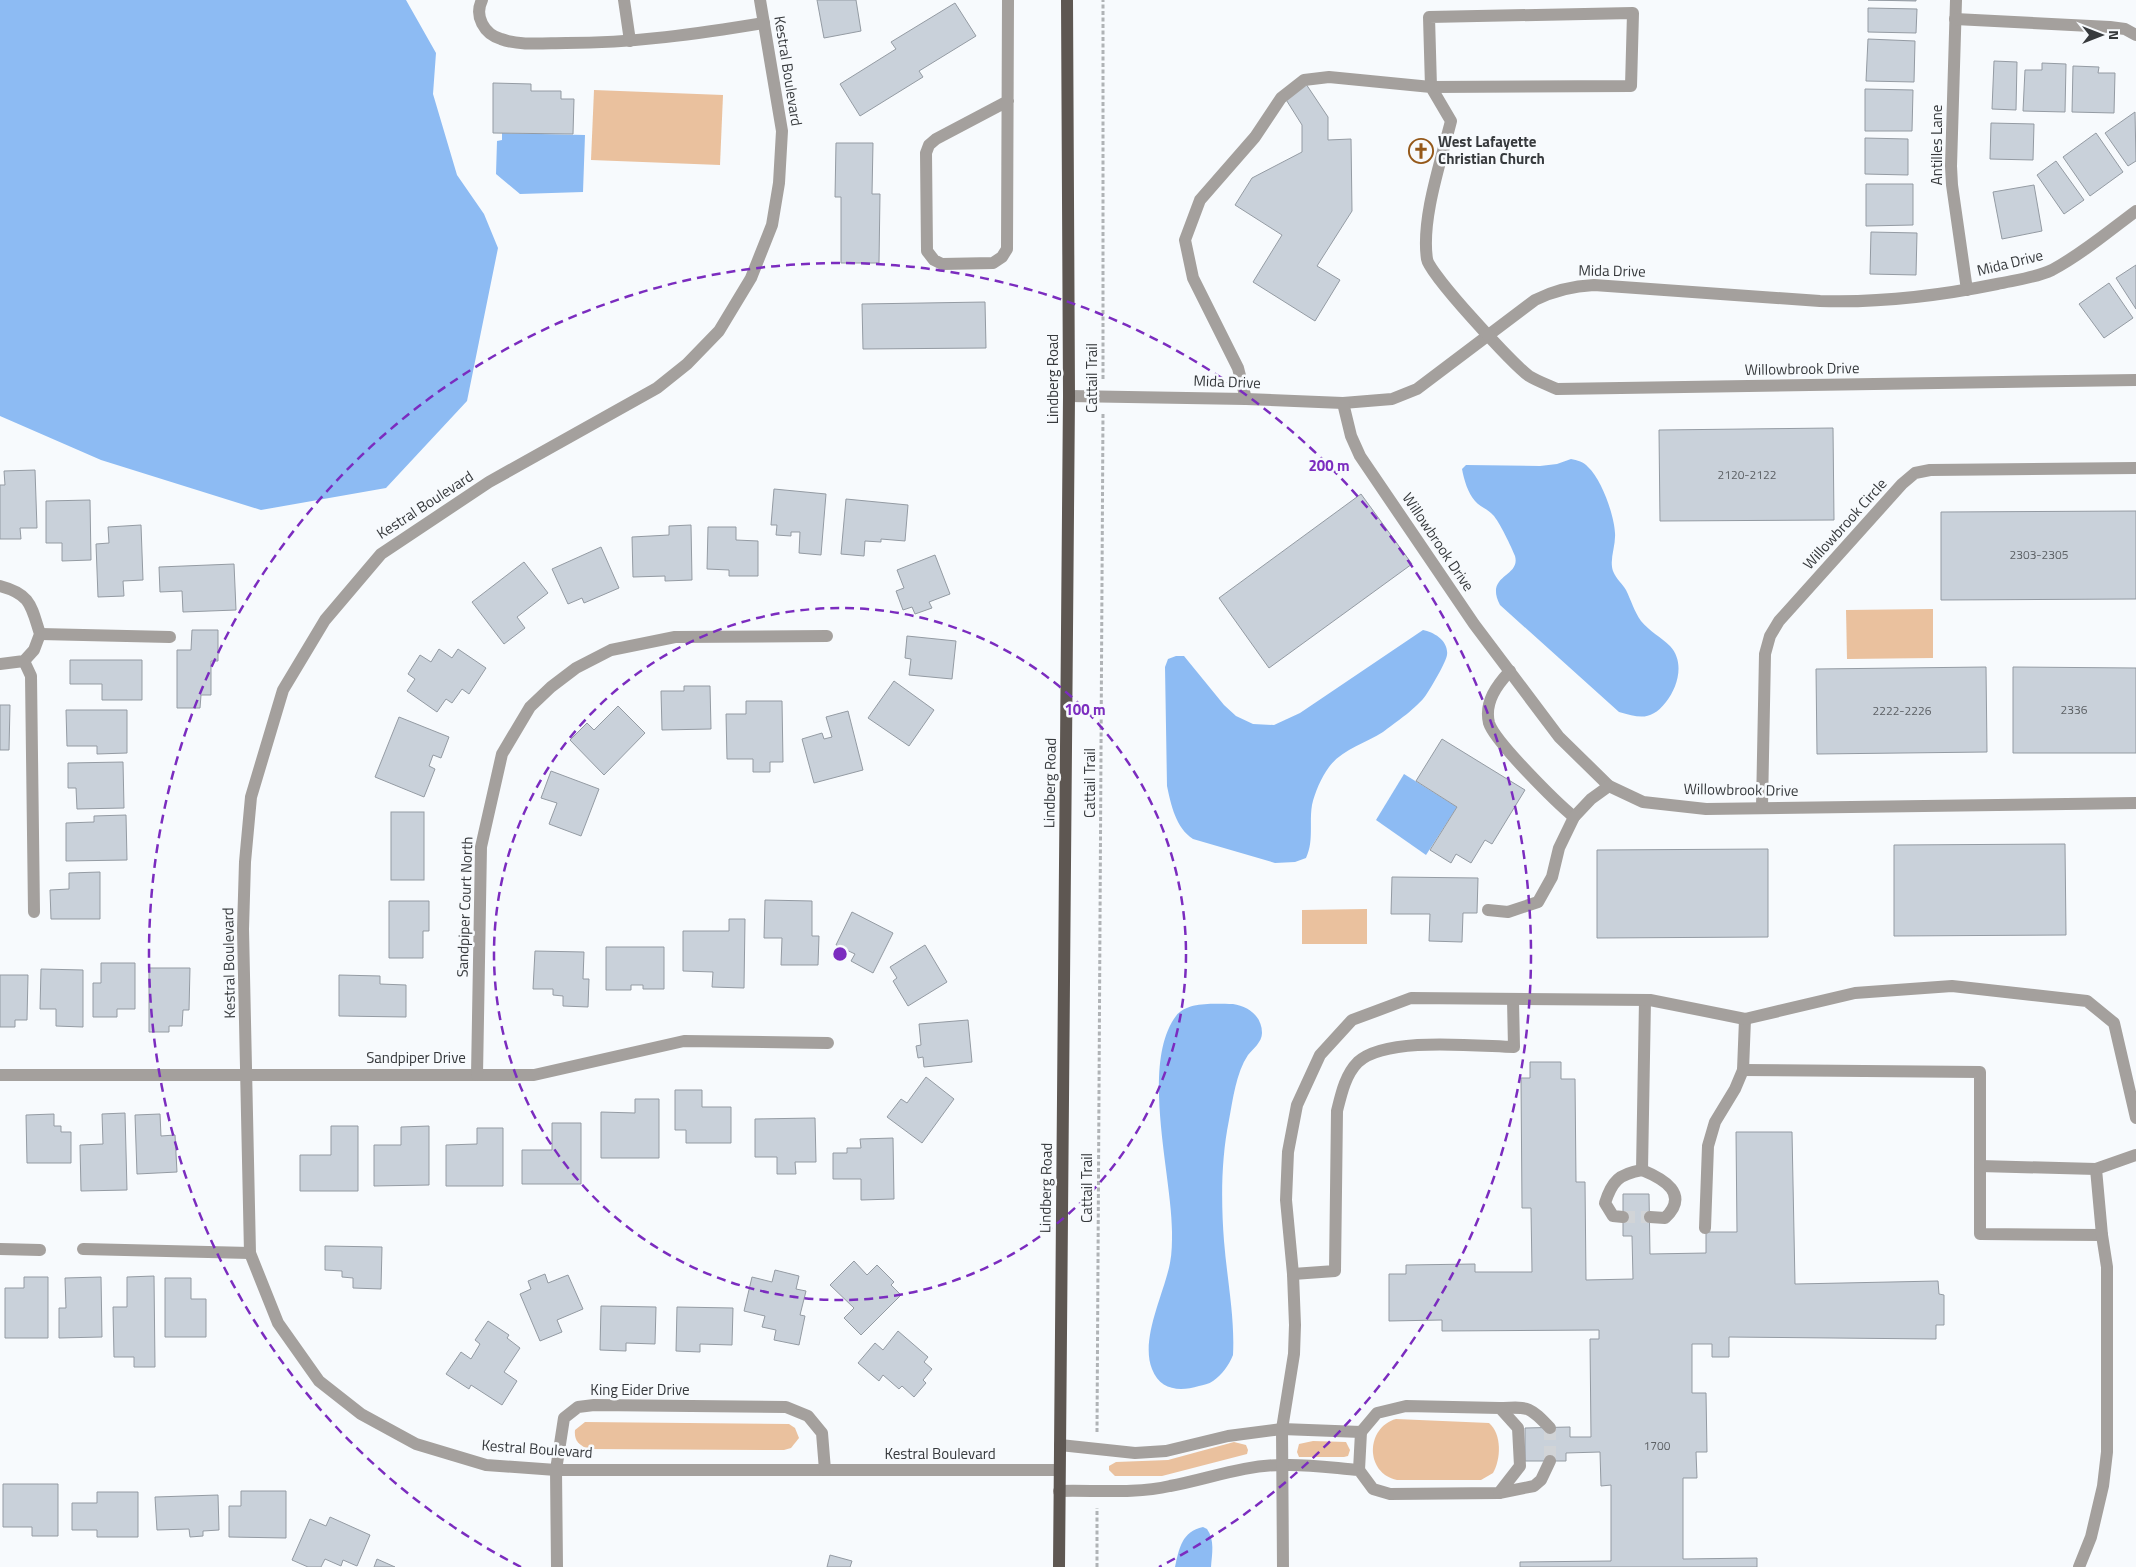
<svg xmlns="http://www.w3.org/2000/svg" width="2136" height="1567" font-family="'Titillium Web',sans-serif">
	<rect width="100%" height="100%" fill="#f7fafd"/>
	<!-- green -->
	<g fill="#eac19e">
		<polygon points="594,90 723,95 720,165 591,160"/>
		<polygon points="1933,609 1933,658 1847,659 1846,610"/>
		<polygon points="1367,909 1367,944 1302,944 1302,910"/>
		<path d="M1396,1419L1489,1423C1502,1434 1501,1459 1493,1473L1481,1480H1397C1364,1473 1366,1427 1396,1419Z"/>
		<path d="M585,1422L789,1424L795,1428L799,1438L791,1448L784,1450L587,1449C578,1444 574,1440 575,1430Z"/>
		<polygon points="1313,1441 1346,1442 1350,1450 1348,1456 1344,1457 1299,1457 1297,1452 1299,1444"/>
		<polygon points="1234,1442 1246,1445 1248,1450 1247,1454 1162,1476 1115,1476 1109,1470 1109,1466 1116,1462 1168,1460"/>
	</g>
	<!-- water -->
	<g fill="#8dbbf3">
		<polygon points="0,0 406,0 436,53 433,94 457,175 484,214 498,248 467,401 386,488 261,510 101,460 0,416"/>
		<polygon points="502,133 585,135 583,192 520,194 496,174 497,141 502,140"/>
		<path d="M1571,459C1577,460 1584,462 1588,467C1602,480 1614,515 1615,533C1616,546 1609,559 1613,571C1616,579 1622,583 1626,590C1631,600 1634,611 1641,621C1649,631 1661,637 1670,646C1685,662 1678,687 1666,702C1651,721 1640,718 1619,712L1500,605C1484,574 1521,578 1515,556C1512,548 1499,521 1493,515C1488,509 1480,507 1475,501C1468,493 1464,480 1462,469L1466,465L1540,466L1557,464Z"/>
		<path d="M1423,630C1434,632 1449,641 1447,655C1446,662 1431,688 1426,695C1418,707 1395,723 1383,732C1366,743 1341,750 1329,767C1321,778 1315,792 1312,805C1309,823 1314,841 1306,858L1295,862L1275,863L1193,839C1176,828 1171,805 1167,786L1165,667L1168,659L1176,656H1184L1224,705L1236,716L1253,724L1274,725L1300,713Z"/>
		<polygon points="1404,774 1457,807 1426,855 1376,820"/>
		<path d="M1233,1004C1248,1006 1262,1016 1262,1033C1262,1042 1253,1049 1248,1055C1236,1073 1233,1099 1229,1120C1221,1159 1221,1202 1224,1241C1227,1279 1235,1317 1233,1355C1229,1365 1222,1375 1213,1381C1209,1384 1203,1385 1199,1386C1179,1392 1160,1390 1152,1369C1140,1339 1164,1294 1170,1263C1172,1253 1172,1242 1172,1232C1172,1176 1140,1064 1176,1016C1187,1001 1216,1004 1233,1004Z"/>
		<path d="M1203,1527L1207,1529C1215,1540 1212,1554 1211,1567H1175C1179,1549 1182,1531 1203,1527Z"/>
	</g>
	<!-- building -->
	<g fill="#c9d1da" stroke="#949ba3">
		<polygon points="817,0 856,0 861,31 824,38"/>
		<polygon points="1868,0 1916,0 1916,1"/>
		<polygon points="955,3 976,36 919,71 923,77 860,116 840,84 896,49 891,42"/>
		<polygon points="1868,8 1917,9 1916,33 1868,32"/>
		<polygon points="1868,39 1915,41 1914,82 1866,81"/>
		<polygon points="1994,61 2017,62 2016,110 1992,109"/>
		<polygon points="2042,63 2066,64 2065,112 2023,111 2025,70 2042,70"/>
		<polygon points="2073,66 2099,67 2098,73 2115,73 2114,113 2072,112"/>
		<polygon points="493,83 531,84 531,91 561,91 561,99 574,99 573,134 493,133"/>
		<polygon points="1306,84 1328,117 1328,140 1351,139 1352,211 1317,266 1340,280 1315,321 1253,282 1282,235 1235,205 1252,178 1302,152 1302,125 1285,98"/>
		<polygon points="1865,89 1913,90 1912,131 1865,131"/>
		<polygon points="2135,112 2136,161 2128,166 2105,133"/>
		<polygon points="1991,123 2034,124 2033,160 1990,159"/>
		<polygon points="2096,133 2123,172 2090,196 2063,157"/>
		<polygon points="1865,138 1908,139 1908,175 1865,174"/>
		<polygon points="836,143 873,143 872,194 880,194 879,263 841,263 841,197 835,197"/>
		<polygon points="2056,161 2084,200 2064,214 2037,175"/>
		<polygon points="1866,184 1913,184 1913,225 1866,226"/>
		<polygon points="2034,185 2042,231 2002,239 1993,192"/>
		<polygon points="1871,232 1917,233 1916,275 1870,274"/>
		<polygon points="2136,265 2136,309 2116,278"/>
		<polygon points="2109,283 2133,318 2104,338 2079,304"/>
		<polygon points="985,302 986,348 863,349 862,304"/>
		<polygon points="1833,428 1834,520 1660,521 1659,430"/>
		<polygon points="35,470 37,528 20,528 21,539 0,539 0,485 5,485 4,471"/>
		<polygon points="774,489 826,494 821,555 799,553 800,532 791,532 791,536 776,535 777,525 771,525"/>
		<polygon points="1361,494 1412,564 1269,668 1219,598"/>
		<polygon points="846,499 908,505 905,541 881,539 881,542 865,541 864,556 841,554"/>
		<polygon points="90,500 91,560 62,561 62,543 46,543 46,501"/>
		<polygon points="2136,511 2136,599 1941,600 1941,512"/>
		<polygon points="141,525 143,580 123,581 124,596 98,597 96,544 109,543 108,527"/>
		<polygon points="691,525 692,580 665,581 665,576 633,577 632,537 669,535 669,526"/>
		<polygon points="708,527 736,527 736,540 758,541 758,576 729,576 729,570 707,569"/>
		<polygon points="601,547 619,588 584,603 582,598 568,604 552,569"/>
		<polygon points="935,555 950,594 929,602 932,608 915,614 912,607 903,610 896,591 904,588 897,570"/>
		<polygon points="524,562 548,593 517,617 525,628 504,644 472,602"/>
		<polygon points="234,564 236,610 183,612 182,591 160,592 159,567"/>
		<polygon points="192,630 218,630 218,661 211,661 211,695 201,695 200,708 177,708 177,650 191,650"/>
		<polygon points="907,636 956,641 952,679 909,675 911,659 905,658"/>
		<polygon points="439,649 452,658 458,649 486,668 469,694 462,689 452,703 446,699 437,712 407,691 415,679 408,674 420,655 431,662"/>
		<polygon points="70,660 142,660 142,700 102,700 102,684 70,684"/>
		<polygon points="1986,667 1987,752 1817,754 1816,669"/>
		<polygon points="2013,667 2136,668 2136,753 2013,753"/>
		<polygon points="894,681 934,710 909,746 868,718"/>
		<polygon points="684,686 710,686 711,729 662,730 661,691 684,691"/>
		<polygon points="746,701 782,701 783,762 770,762 770,772 753,772 753,759 727,759 726,714 746,714"/>
		<polygon points="0,705 10,705 9,750 0,750"/>
		<polygon points="618,706 645,733 604,775 570,740 587,723 594,730"/>
		<polygon points="66,710 127,710 127,753 97,754 97,746 67,746"/>
		<polygon points="848,711 863,770 814,783 802,739 822,733 824,739 832,737 826,717"/>
		<polygon points="399,717 449,737 441,758 433,755 429,766 435,769 424,797 375,777"/>
		<polygon points="1442,739 1525,790 1492,844 1485,840 1471,863 1456,854 1451,863 1430,850 1457,807 1416,781"/>
		<polygon points="123,762 124,808 77,809 76,788 68,788 68,763"/>
		<polygon points="551,771 599,789 581,836 549,824 557,803 541,798"/>
		<rect x="391" y="812" width="33" height="68"/>
		<polygon points="126,815 127,860 66,861 66,823 94,822 94,816"/>
		<polygon points="2065,844 2066,935 1894,936 1894,845"/>
		<polygon points="1768,849 1768,937 1597,938 1597,850"/>
		<polygon points="100,872 100,919 51,919 50,890 69,889 69,873"/>
		<polygon points="1392,877 1478,878 1477,913 1463,913 1462,942 1429,941 1430,914 1391,914"/>
		<polygon points="765,900 812,901 812,936 819,936 818,965 781,965 782,938 764,938"/>
		<polygon points="389,901 429,901 429,931 423,931 423,958 389,958"/>
		<polygon points="852,912 893,933 873,973 851,961 855,954 836,945"/>
		<polygon points="729,919 745,919 744,988 712,987 713,972 683,971 683,931 729,931"/>
		<polygon points="925,945 947,982 908,1006 893,981 897,978 890,967"/>
		<polygon points="606,947 664,947 664,989 643,989 643,985 631,985 631,990 606,990"/>
		<polygon points="535,951 584,952 583,979 589,979 588,1007 563,1006 563,996 553,995 553,989 533,989"/>
		<polygon points="101,963 135,963 135,1009 117,1009 117,1017 93,1017 93,983 101,983"/>
		<polygon points="149,968 190,968 189,1010 183,1010 182,1026 169,1026 169,1032 149,1032"/>
		<polygon points="41,969 83,970 83,1027 56,1026 56,1009 40,1009"/>
		<polygon points="0,975 28,975 27,1020 15,1020 15,1027 0,1027"/>
		<polygon points="339,975 380,976 380,984 406,985 406,1017 339,1016"/>
		<polygon points="968,1020 972,1062 924,1067 923,1057 918,1058 916,1046 921,1045 919,1024"/>
		<polygon points="1530,1062 1561,1062 1561,1079 1575,1079 1576,1182 1585,1182 1586,1280 1633,1279 1632,1236 1623,1236 1623,1194 1649,1194 1650,1254 1706,1253 1706,1232 1737,1232 1736,1132 1792,1132 1795,1284 1938,1281 1939,1294 1944,1295 1944,1325 1936,1325 1936,1339 1729,1337 1729,1357 1712,1357 1712,1344 1692,1344 1692,1393 1706,1393 1707,1452 1696,1452 1697,1478 1683,1478 1683,1559 1757,1558 1757,1567 1520,1567 1520,1562 1611,1561 1611,1485 1601,1486 1600,1452 1566,1453 1566,1461 1525,1461 1525,1428 1570,1427 1570,1437 1591,1437 1590,1339 1599,1339 1599,1330 1442,1331 1442,1320 1389,1321 1389,1274 1406,1274 1406,1265 1475,1264 1475,1272 1532,1272 1531,1208 1522,1208 1521,1078 1530,1078"/>
		<polygon points="926,1077 954,1099 922,1143 887,1117 901,1099 907,1103"/>
		<polygon points="675,1090 702,1090 702,1107 731,1107 731,1143 686,1143 686,1130 675,1130"/>
		<polygon points="635,1099 659,1099 659,1158 601,1158 601,1112 635,1113"/>
		<polygon points="125,1113 127,1190 81,1191 80,1145 103,1144 102,1114"/>
		<polygon points="54,1114 54,1126 61,1126 61,1132 71,1132 71,1163 27,1163 26,1115"/>
		<polygon points="160,1114 161,1136 175,1135 177,1172 137,1174 135,1115"/>
		<polygon points="815,1118 816,1162 795,1162 796,1174 777,1174 777,1157 755,1157 755,1119"/>
		<polygon points="552,1123 581,1123 581,1184 522,1184 522,1150 552,1150"/>
		<polygon points="331,1126 358,1126 358,1191 300,1191 300,1155 331,1155"/>
		<polygon points="429,1126 429,1185 374,1186 374,1145 401,1145 401,1127"/>
		<polygon points="477,1128 503,1128 503,1186 446,1186 446,1145 477,1144"/>
		<polygon points="893,1138 894,1199 861,1200 861,1179 833,1179 833,1153 847,1153 847,1148 861,1148 860,1139"/>
		<polygon points="325,1246 382,1247 381,1289 353,1288 353,1278 342,1277 342,1271 325,1270"/>
		<polygon points="854,1261 867,1275 877,1265 894,1282 891,1285 901,1295 861,1335 844,1318 854,1308 830,1285"/>
		<polygon points="775,1270 799,1276 796,1289 806,1291 800,1315 805,1316 799,1345 774,1340 776,1330 762,1327 765,1316 744,1311 752,1277 772,1282"/>
		<polygon points="545,1274 548,1283 568,1275 583,1309 557,1320 562,1332 540,1341 520,1294 531,1289 528,1281"/>
		<polygon points="154,1276 155,1367 134,1367 134,1357 114,1357 113,1307 127,1307 127,1277"/>
		<polygon points="24,1277 48,1277 48,1338 5,1338 5,1288 24,1288"/>
		<polygon points="101,1277 102,1337 59,1338 59,1308 66,1308 65,1278"/>
		<polygon points="165,1278 191,1278 191,1299 206,1299 206,1337 165,1337"/>
		<polygon points="601,1306 656,1307 655,1344 626,1343 626,1351 600,1350"/>
		<polygon points="677,1307 733,1308 732,1345 700,1344 700,1352 676,1351"/>
		<polygon points="488,1321 509,1335 507,1338 520,1348 504,1372 517,1381 502,1405 471,1385 469,1389 446,1374 461,1352 471,1359 480,1344 475,1340"/>
		<polygon points="898,1331 928,1357 924,1362 932,1369 923,1380 926,1383 914,1397 902,1386 899,1389 883,1375 879,1381 858,1363 875,1343 883,1350"/>
		<polygon points="3,1484 58,1484 58,1536 32,1536 32,1527 3,1527"/>
		<polygon points="241,1491 286,1491 286,1538 229,1537 229,1506 241,1506"/>
		<polygon points="97,1492 138,1492 138,1537 97,1537 97,1530 72,1530 72,1503 97,1503"/>
		<polygon points="218,1495 219,1530 203,1531 203,1536 190,1537 189,1529 157,1530 155,1497"/>
		<polygon points="330,1517 370,1535 357,1566 343,1560 341,1566 325,1559 321,1567 308,1567 292,1560 310,1519 326,1526"/>
		<polygon points="830,1555 852,1561 850,1567 827,1567"/>
		<polygon points="377,1559 395,1567 374,1567"/>
	</g>
	<g fill="none" stroke-linecap="round" stroke-linejoin="round">
		<!-- minor-tunnel -->
		<g stroke="#d1d4d7" stroke-width="12" stroke-dasharray="12 6" stroke-linecap="butt">
			<polyline points="1623,1217 1650,1217"/>
			<polyline points="1550,1428 1550,1461"/>
		</g>
		<!-- path -->
		<g stroke="#b0b3b6" stroke-width="3" stroke-dasharray="4 2.5" stroke-linecap="butt">
			<polyline points="1103,379 1103,0"/>
			<polyline points="1097,1432 1103,413"/>
			<polyline points="1097,1567 1097,1508"/>
		</g>
		<!-- minor -->
		<g stroke="#a4a09d" stroke-width="12">
			<path d="M482,0C474,16 484,34 501,39C520,46 545,43 566,43C633,43 698,34 764,23"/>
			<polyline points="624,0 630,41"/>
			<polyline points="760,0 782,131 779,183 772,225 751,278 719,331 687,364 657,388 489,482 381,554 325,620 283,690 251,797 245,862 243,929 250,1253 278,1323 319,1381 361,1414 416,1444 486,1465 556,1470 1059,1470"/>
			<polyline points="1008,0 1007,249 1002,257 993,263 942,264 934,260 927,251 926,153 929,145 936,139 1008,101"/>
			<polyline points="1956,0 1951,166 1952,185 1967,290"/>
			<polygon points="1633,13 1631,86 1431,87 1429,17"/>
			<polyline points="1955,19 2110,27 2125,29 2136,35"/>
			<path d="M1069,396L1246,399L1343,403L1392,399L1417,389L1535,300C1555,290 1572,286 1594,285L1820,301C1880,303 1938,296 1997,284C2015,280 2035,278 2052,270C2082,254 2109,231 2136,211"/>
			<path d="M1246,399L1238,368L1193,278L1185,240L1200,200L1255,137L1281,98L1304,80L1329,77L1431,87L1451,121C1441,161 1421,219 1427,259C1429,274 1513,364 1529,376C1537,381 1548,385 1557,389L2136,380"/>
			<polyline points="1343,403 1351,436 1360,456 1474,624 1559,737 1609,786 1643,802 1706,809 2136,803"/>
			<path d="M0,586C31,594 31,606 40,634L34,650L24,661L0,664"/>
			<polyline points="40,634 170,637"/>
			<polyline points="24,661 31,676 34,912"/>
			<path d="M1510,671C1497,685 1484,702 1489,723C1495,742 1557,803 1574,817"/>
			<polyline points="1762,807 1765,654 1770,636 1779,621 1902,484 1915,473 1930,470 2136,468"/>
			<polyline points="1488,910 1508,912 1538,902 1552,877 1559,848 1574,817 1591,799 1609,786"/>
			<path d="M1645,1000L1642,1170C1664,1179 1690,1194 1665,1218L1650,1217"/>
			<polyline points="1743,1070 1980,1072 1980,1234 2102,1235"/>
			<polyline points="0,1075 534,1075 684,1041 828,1043"/>
			<polyline points="477,1075 481,847 502,754 530,707 551,687 576,668 611,650 675,637 827,636"/>
			<polyline points="1980,1166 2096,1169"/>
			<path d="M1623,1217L1613,1216L1605,1203C1612,1181 1619,1174 1642,1170"/>
			<polyline points="1705,1228 1708,1146 1715,1122 1735,1089 1743,1070 1745,1019"/>
			<polyline points="0,1249 40,1250"/>
			<polyline points="83,1249 250,1253"/>
			<path d="M1293,1274L1335,1271L1337,1111C1341,1095 1345,1075 1358,1062C1386,1036 1476,1046 1514,1047L1513,1000"/>
			<path d="M1500,1408C1529,1407 1529,1406 1550,1428"/>
			<polyline points="1359,1470 1361,1432"/>
			<path d="M1059,1491C1095,1490 1135,1494 1170,1486C1208,1479 1243,1465 1283,1465C1308,1464 1334,1468 1359,1470L1373,1489L1390,1494L1499,1493L1520,1466L1518,1428L1500,1408L1406,1406L1377,1413L1361,1432L1282,1429L1228,1436L1166,1451L1135,1453L1060,1445"/>
			<polyline points="1499,1493 1534,1486 1541,1480 1550,1461"/>
			<polyline points="557,1567 556,1470 564,1418 578,1407 594,1405 786,1407 808,1416 822,1433 825,1470"/>
			<polyline points="1283,1567 1282,1429 1294,1354 1295,1325 1293,1274 1286,1200 1288,1152 1297,1105 1320,1055 1352,1020 1411,998 1650,1000 1745,1019 1855,993 1952,986 2087,1001 2114,1023 2136,1118"/>
			<polyline points="2079,1567 2091,1537 2103,1486 2107,1452 2107,1267 2102,1235 2096,1169 2136,1155"/>
		</g>
		<!-- major -->
		<polyline stroke="#5e5752" stroke-width="12" points="1059,1567 1069,396 1067,0"/>
	</g>
	<!-- distance rings -->
	<g fill="none" stroke="#7b2cbf" stroke-width="2.5" stroke-dasharray="9 6">
		<circle cx="840" cy="954" r="346"/>
		<path d="M521 1567A691 691 0 1 1 1159 1567"/>
	</g>
	<!-- icons -->
	<defs>
		<symbol id="church-ring" viewBox="-11 -11 22 22"><circle r="9.5" fill="#f7fafd" stroke="#945819" stroke-width="1.5"/><path d="M-1.2-6h2.4v3.5h3.3v2.4h-3.3V6h-2.4V-.1h-3.3v-2.4h3.3Z" fill="#945819"/></symbol>
	</defs>
	<g fill-rule="evenodd">
		<use href="#church-ring" x="1407" y="137" width="28" height="28"/>
	</g>
	<g text-anchor="middle" stroke-width="5" stroke-linejoin="round" paint-order="stroke">
		<!-- number labels -->
		<g font-size="12" fill="#5c6064">
			<text x="1747" y="479">2120-2122</text>
			<text x="2039" y="559">2303-2305</text>
			<text x="2074" y="714">2336</text>
			<text x="1902" y="715">2222-2226</text>
			<text x="1657" y="1450">1700</text>
		</g>
		<!-- street labels -->
		<g font-size="15" fill="#373a3d" stroke="#f7fafd">
			<text transform="translate(788 71) rotate(81)" y="5">Kestral Boulevard</text>
			<text transform="translate(1937 145) rotate(-90)" y="5">Antilles Lane</text>
			<text transform="translate(2010 263) rotate(-14)" y="5">Mida Drive</text>
			<text transform="translate(1612 271) rotate(1)" y="5">Mida Drive</text>
			<text transform="translate(1802 369) rotate(-1)" y="5">Willowbrook Drive</text>
			<text transform="translate(1092 378) rotate(-90)" y="5">Cattail Trail</text>
			<text transform="translate(1053 379) rotate(-90)" y="5">Lindberg Road</text>
			<text transform="translate(1227 382) rotate(2)" y="5">Mida Drive</text>
			<text transform="translate(425 505) rotate(-33)" y="5">Kestral Boulevard</text>
			<text transform="translate(1845 524) rotate(-48)" y="5">Willowbrook Circle</text>
			<text transform="translate(1438 542) rotate(56)" y="5">Willowbrook Drive</text>
			<text transform="translate(1050 783) rotate(-89)" y="5">Lindberg Road</text>
			<text transform="translate(1090 783) rotate(-90)" y="5">Cattail Trail</text>
			<text transform="translate(1741 790) rotate(1)" y="5">Willowbrook Drive</text>
			<text transform="translate(465 907) rotate(-88)" y="5">Sandpiper Court North</text>
			<text transform="translate(229 963) rotate(-91)" y="5">Kestral Boulevard</text>
			<text x="416" y="1063">Sandpiper Drive</text>
			<text transform="translate(1046 1188) rotate(-89)" y="5">Lindberg Road</text>
			<text transform="translate(1087 1188) rotate(-90)" y="5">Cattail Trail</text>
			<text x="640" y="1395">King Eider Drive</text>
			<text transform="translate(537 1449) rotate(4)" y="5">Kestral Boulevard</text>
			<text x="940" y="1459">Kestral Boulevard</text>
		</g>
		<!-- poi labels -->
		<g font-size="15" font-weight="bold" fill="#373a3d" stroke="#f7fafd" text-anchor="start">
			<text x="1438" y="147">West Lafayette<tspan x="1438" dy="17">Christian Church</tspan></text>
		</g>
	</g>
	<circle cx="840" cy="954" r="8" fill="#7b2cbf" stroke="#f7fafd" stroke-width="2.5"/>
	<g font-size="15" text-anchor="middle" font-weight="bold" fill="#7b2cbf" stroke="#f7fafd" stroke-width="5" stroke-linejoin="round" paint-order="stroke">
		<text x="1329" y="471">200 m</text>
		<text x="1085" y="715">100 m</text>
	</g>
	<!-- north arrow -->
	<g transform="translate(2101 35) rotate(90)" stroke="#f7fafd" stroke-width="4" paint-order="stroke">
	<path d="M0-4L9 19L0 12L-9 19Z" fill="#373a3d"/>
	<text y="-8" font-size="14" font-weight="bold" text-anchor="middle" fill="#373a3d">N</text>
	</g>
</svg>
